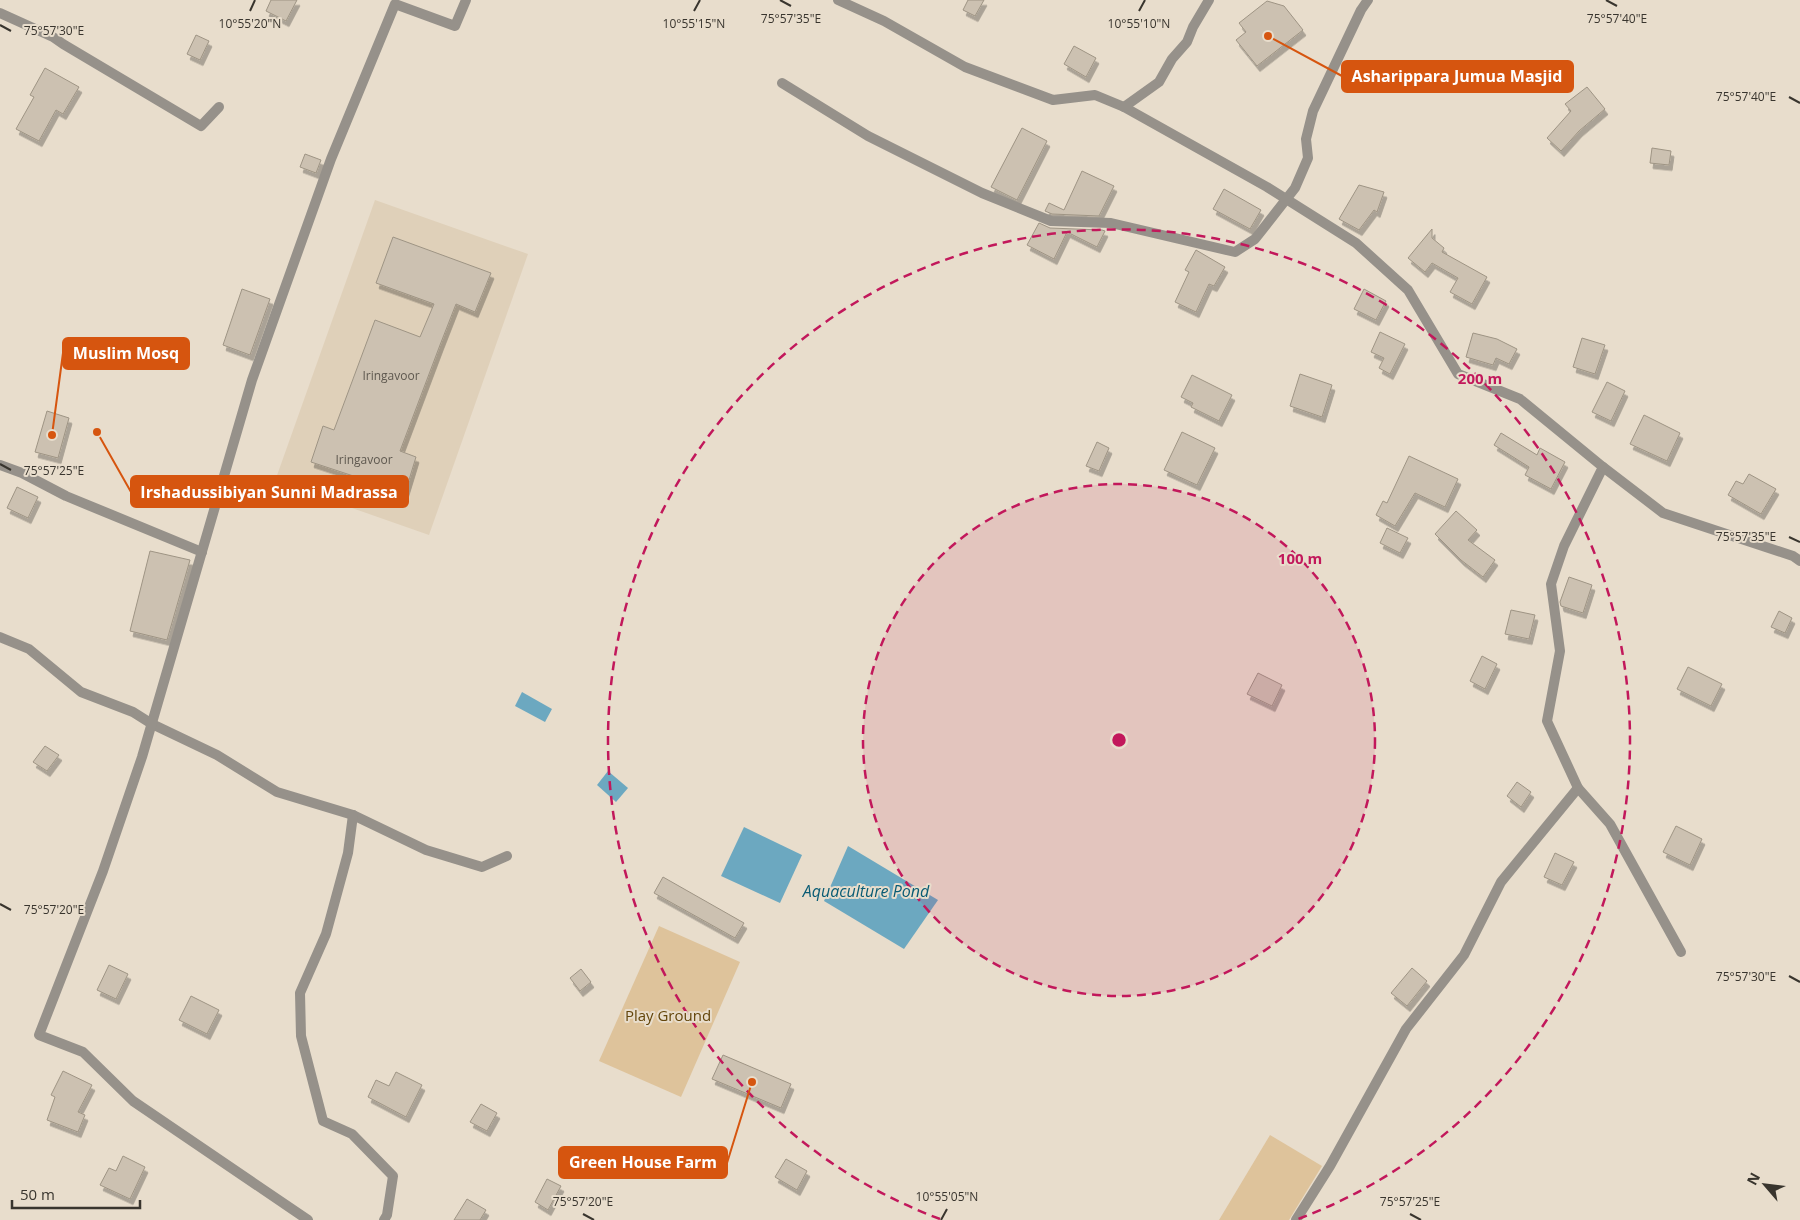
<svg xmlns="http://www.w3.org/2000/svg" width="1800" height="1220" font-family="'Open Sans',sans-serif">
	<defs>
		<filter id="shadow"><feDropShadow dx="3" dy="5.5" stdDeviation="0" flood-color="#0004"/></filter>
	</defs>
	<rect width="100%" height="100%" fill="#e8ddcc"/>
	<!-- built -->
	<polygon fill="#dfd0b9" points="375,200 528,254 429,535 275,481"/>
	<!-- green -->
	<g fill="#dec39b">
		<polygon points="659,926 740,962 681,1097 599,1061"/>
		<polygon points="1270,1135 1322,1166 1289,1220 1219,1220"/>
	</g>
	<!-- water -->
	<g fill="#6ca8c0">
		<polygon points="522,692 552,709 545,722 515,706"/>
		<polygon points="608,771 628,788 616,802 597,785"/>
		<polygon points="744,827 802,855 780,903 721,876"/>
		<polygon points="848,846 938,900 904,949 824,901"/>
	</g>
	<!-- building -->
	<g fill="#ccc1b1" stroke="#9e9484" filter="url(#shadow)">
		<polygon points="271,0 297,0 286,21 266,11"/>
		<polygon points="968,0 984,0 975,16 963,10"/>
		<polygon points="1267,1 1284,6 1303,30 1257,66 1236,40 1246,32 1239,23"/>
		<polygon points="196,35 209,41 200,60 187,54"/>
		<polygon points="1074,46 1096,58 1086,77 1064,64"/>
		<polygon points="45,68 79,87 63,114 56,110 39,141 16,129 34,97 30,95"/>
		<polygon points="1587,87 1605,109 1579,131 1561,151 1547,138 1571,111 1565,104"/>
		<polygon points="1022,128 1047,141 1017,200 991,187"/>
		<polygon points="1652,148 1671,151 1669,165 1650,163"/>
		<polygon points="305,154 321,160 316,173 300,167"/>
		<polygon points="1082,171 1114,186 1099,216 1052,214 1045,211 1049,203 1064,210"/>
		<polygon points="1359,185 1384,192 1377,212 1374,210 1359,230 1339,219"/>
		<polygon points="1224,189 1261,210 1250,229 1213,209"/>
		<polygon points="1039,223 1050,228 1102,230 1105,231 1097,247 1067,232 1054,259 1027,245"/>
		<polygon points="1432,229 1432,238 1444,248 1442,252 1487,277 1472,304 1450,292 1458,278 1432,263 1425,272 1408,258"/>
		<polygon points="393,237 491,273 475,312 456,304 440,345 400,451 416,457 405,493 311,462 323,426 334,430 375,320 420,337 434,304 376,283"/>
		<polygon points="1196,250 1225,267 1214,286 1209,284 1196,312 1175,302 1189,272 1185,270"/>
		<polygon points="242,289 270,299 250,355 223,345"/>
		<polygon points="1364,289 1386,301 1376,320 1354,309"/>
		<polygon points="1380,332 1405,344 1390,374 1379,368 1384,358 1371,352"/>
		<polygon points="1473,333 1497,339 1517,349 1509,364 1496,358 1493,365 1466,357"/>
		<polygon points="1582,338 1605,345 1595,374 1573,367"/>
		<polygon points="1300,374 1332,385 1322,417 1290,406"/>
		<polygon points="1192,375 1232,395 1219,421 1191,407 1193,403 1181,397"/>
		<polygon points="1607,382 1625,391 1611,421 1592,412"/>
		<polygon points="47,411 69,418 58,458 35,452"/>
		<polygon points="1644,415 1680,433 1667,461 1630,444"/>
		<polygon points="1182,432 1215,448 1197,485 1164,470"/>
		<polygon points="1501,433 1537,455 1540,448 1565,462 1551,489 1525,475 1529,467 1494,445"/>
		<polygon points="1097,442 1109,448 1099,471 1086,466"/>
		<polygon points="1409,456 1458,479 1445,507 1415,493 1395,526 1376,515 1383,501 1387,503"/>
		<polygon points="1749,474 1776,489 1761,514 1728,495 1736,481 1743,484"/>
		<polygon points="17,487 38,497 28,518 7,508"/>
		<polygon points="1456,511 1477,530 1468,540 1495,560 1483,577 1461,560 1435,534"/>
		<polygon points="1387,528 1408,538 1400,553 1380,543"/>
		<polygon points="150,551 190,560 167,640 130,631"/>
		<polygon points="1569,577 1592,585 1583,613 1561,606 1560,602"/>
		<polygon points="1511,610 1535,615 1529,639 1505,634"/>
		<polygon points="1779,611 1792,618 1785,633 1771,627"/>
		<polygon points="1482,656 1497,664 1485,689 1470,681"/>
		<polygon points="1688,667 1722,684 1711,706 1677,689"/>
		<polygon points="1258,673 1282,685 1272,706 1247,694"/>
		<polygon points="45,746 59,755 47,771 33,762"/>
		<polygon points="1517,782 1531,792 1521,807 1507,796"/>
		<polygon points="1676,826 1702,839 1690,865 1663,852"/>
		<polygon points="1555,853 1574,862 1562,885 1544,877"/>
		<polygon points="663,877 744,923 735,938 654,893"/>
		<polygon points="109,965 128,974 116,999 97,990"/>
		<polygon points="1412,968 1427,981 1407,1006 1391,993"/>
		<polygon points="581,969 591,982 580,991 570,978"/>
		<polygon points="191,996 219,1010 207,1034 179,1020"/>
		<polygon points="723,1055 791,1084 781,1108 712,1079"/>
		<polygon points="63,1071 92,1085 78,1112 85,1115 78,1132 47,1120 55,1097 51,1095"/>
		<polygon points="396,1072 422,1085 406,1117 368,1097 376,1080 389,1086"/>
		<polygon points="481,1104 497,1113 487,1131 470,1122"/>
		<polygon points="123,1156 145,1167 130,1199 100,1185 109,1168 116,1171"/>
		<polygon points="786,1159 807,1171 797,1190 775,1177"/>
		<polygon points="547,1179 561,1186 548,1210 535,1202"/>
		<polygon points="467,1199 486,1210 480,1220 454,1220"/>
	</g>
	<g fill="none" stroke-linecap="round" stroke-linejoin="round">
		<!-- minor -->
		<g stroke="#96918a" stroke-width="10">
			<polyline points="838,0 884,21 965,67 1053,100 1095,95 1124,107 1267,187 1356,243 1408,290 1458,374 1520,399 1603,467 1564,546 1551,584 1560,651 1547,721 1578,788 1501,882 1464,955 1406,1029 1330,1166 1296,1220"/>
			<polyline points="0,13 53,37 63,44 201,126 219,107"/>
			<polyline points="782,83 868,136 982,193 1051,221 1111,223 1235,252 1255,239 1295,188 1308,158 1306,139 1313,111 1361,10 1368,0"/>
			<polyline points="1124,107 1159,82 1172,59 1187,42 1193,27 1209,0"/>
			<polyline points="0,465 22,473 66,496 202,552"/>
			<polyline points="1603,467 1663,513 1793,556 1800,561"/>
			<polyline points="0,637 29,649 81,692 133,712 152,724 217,755 277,792 353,815 426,850 482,867 507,856"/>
			<polyline points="1578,788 1610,824 1681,952"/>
			<polyline points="353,815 348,853 326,934 300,993 301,1036 323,1121 352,1134 393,1176 387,1215 384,1220"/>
			<polyline points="308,1220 133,1101 83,1052 39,1035 103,871 142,757 252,380 331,159 395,4 455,26 466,0"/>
		</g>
	</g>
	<!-- ticks -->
	<path fill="none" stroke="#39352e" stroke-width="2" d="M780,0L791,6M1606,0L1617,6M250,11L255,0M694,11L700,0M1139,11L1145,0M0,25L11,31M1789,97L1800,103M0,464L11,470M1789,537L1800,542M0,904L11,910M1789,976L1800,982M583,1214L594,1220M1410,1214L1421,1220M941,1220L947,1209"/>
	<!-- distance rings -->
	<circle cx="1119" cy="740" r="256" fill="#c2185b" fill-opacity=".12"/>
	<g fill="none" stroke="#c2185b" stroke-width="2.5" stroke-dasharray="9 6">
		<circle cx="1119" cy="740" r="256"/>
		<path d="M940 1219A511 511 0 1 1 1298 1219"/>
	</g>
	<g text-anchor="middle" stroke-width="4" stroke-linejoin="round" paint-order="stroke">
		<!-- number labels -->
		<g font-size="12" fill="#5e584f">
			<text x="391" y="380">Iringavoor</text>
			<text x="364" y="464">Iringavoor</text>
		</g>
		<!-- park labels -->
		<g font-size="15" fill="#63450a" stroke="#e8ddcc">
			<text x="668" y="1021">Play Ground</text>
		</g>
		<!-- water labels -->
		<g font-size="16" font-style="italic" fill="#095b74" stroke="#e8ddcc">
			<text x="866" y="897">Aquaculture Pond</text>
		</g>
	</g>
	<g font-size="12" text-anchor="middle" fill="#39352e" stroke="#e8ddcc" stroke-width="4" stroke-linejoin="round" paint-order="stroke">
		<text x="791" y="23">75°57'35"E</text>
		<text x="1617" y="23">75°57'40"E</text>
		<text x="250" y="28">10°55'20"N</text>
		<text x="694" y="28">10°55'15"N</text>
		<text x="1139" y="28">10°55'10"N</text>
		<text x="54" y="35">75°57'30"E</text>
		<text x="1746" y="101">75°57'40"E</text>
		<text x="54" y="475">75°57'25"E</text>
		<text x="1746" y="541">75°57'35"E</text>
		<text x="54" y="914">75°57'20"E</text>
		<text x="1746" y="981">75°57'30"E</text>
		<text x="947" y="1201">10°55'05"N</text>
		<text x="583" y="1206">75°57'20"E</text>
		<text x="1410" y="1206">75°57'25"E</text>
	</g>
	<circle cx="1119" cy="740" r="8" fill="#c2185b" stroke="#e8ddcc" stroke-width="2.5"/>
	<g font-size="15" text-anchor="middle" font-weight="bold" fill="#c2185b" stroke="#e8ddcc" stroke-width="4" stroke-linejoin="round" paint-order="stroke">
		<text x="1480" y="384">200 m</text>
		<text x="1300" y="564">100 m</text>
	</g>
	<!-- callouts -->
	<path fill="none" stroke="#d6550f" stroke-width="2" d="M1268 36L1342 76M52 435L63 353M97 432L131 492M752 1082L727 1163"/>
	<g fill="#d6550f" stroke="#e8ddcc" stroke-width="2">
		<circle cx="1268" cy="36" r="5"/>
		<circle cx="52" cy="435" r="5"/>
		<circle cx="97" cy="432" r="5"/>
		<circle cx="752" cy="1082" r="5"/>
	</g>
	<g fill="#d6550f" stroke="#d6550f" stroke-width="2">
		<rect x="1342" y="61" width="231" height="31" rx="5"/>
		<rect x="63" y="338" width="126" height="31" rx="5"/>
		<rect x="131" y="476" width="277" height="31" rx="5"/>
		<rect x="559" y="1147" width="168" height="31" rx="5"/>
	</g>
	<g font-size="16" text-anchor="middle" font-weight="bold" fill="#fff">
		<text x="1457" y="82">Asharippara Jumua Masjid</text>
		<text x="126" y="359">Muslim Mosq</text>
		<text x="269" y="498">Irshadussibiyan Sunni Madrassa</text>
		<text x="643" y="1168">Green House Farm</text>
	</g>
	<!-- north arrow -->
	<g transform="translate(1765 1185) rotate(298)" stroke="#e8ddcc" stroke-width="4" paint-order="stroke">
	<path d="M0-4L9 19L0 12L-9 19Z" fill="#39352e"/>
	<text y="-8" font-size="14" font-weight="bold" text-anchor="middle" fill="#39352e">N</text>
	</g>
	<!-- scale -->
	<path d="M12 1200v8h128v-8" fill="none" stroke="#39352e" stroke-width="2.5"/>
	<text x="20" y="1200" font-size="15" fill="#39352e" stroke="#e8ddcc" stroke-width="4" paint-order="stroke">50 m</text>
</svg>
